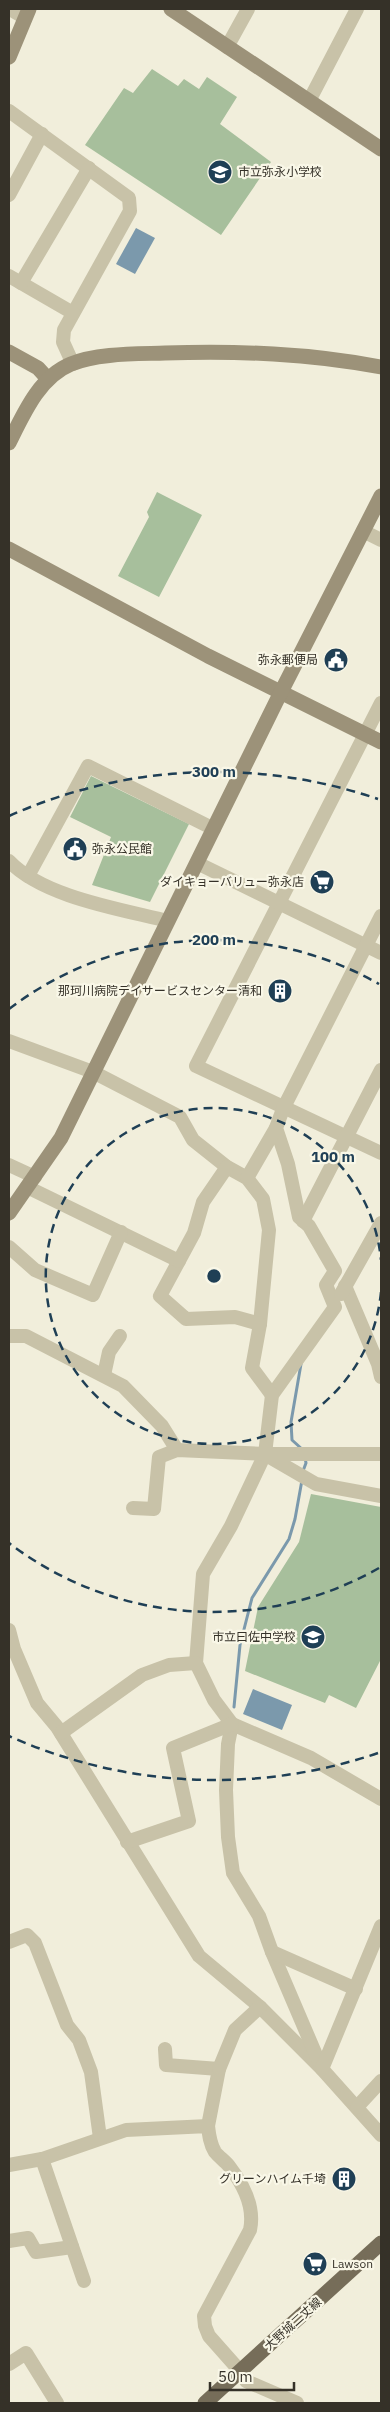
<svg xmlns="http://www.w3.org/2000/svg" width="390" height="2412" font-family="'IBM Plex Sans','Noto Sans JP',sans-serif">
	<rect width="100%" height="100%" fill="#f1eedb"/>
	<!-- green -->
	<g fill="#a7bf9c">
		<polygon points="152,69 178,86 184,79 199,89 207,77 237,97 220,124 271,162 221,235 85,145 124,88 133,93"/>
		<polygon points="157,492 202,515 159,597 118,576 149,517 147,512"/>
		<polygon points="91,776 189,824 150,902 92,885 111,837 70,817"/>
		<polygon points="311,1494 381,1507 381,1659 356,1708 329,1695 325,1703 245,1671 258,1607 299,1542"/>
	</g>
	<!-- water -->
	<g fill="#7b99ac">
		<polygon points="136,228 155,238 135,274 116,264"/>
		<polygon points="253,1689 292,1705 282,1730 243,1714"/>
	</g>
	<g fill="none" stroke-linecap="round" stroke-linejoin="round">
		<!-- stream -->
		<g stroke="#7b99ac" stroke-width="3">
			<polyline points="301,1364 291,1422 292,1440 303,1450"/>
			<polyline points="303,1471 306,1463 305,1458"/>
			<polyline points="234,1707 240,1645 252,1598 289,1539 295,1519 302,1480"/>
		</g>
		<!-- street -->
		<g stroke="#c8c2a8" stroke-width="14">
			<polyline points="10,9 25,18"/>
			<polyline points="227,47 248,9"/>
			<polyline points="309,101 357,9"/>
			<polyline points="9,111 129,198 130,211 64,330 63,342 73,364"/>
			<polyline points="9,195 42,134"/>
			<polyline points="9,276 73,313"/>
			<polyline points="21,283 89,168"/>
			<polyline points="363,531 381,540"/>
			<polyline points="381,703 196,1066 381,1153"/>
			<path d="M9,861C43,897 120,909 168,921"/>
			<polyline points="197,863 381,953"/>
			<polyline points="28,876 88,766 214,829"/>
			<polyline points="381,916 283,1109 276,1128 288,1164 299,1217 309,1226 335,1271 326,1285 335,1307 272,1395 265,1454 231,1526 203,1574 196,1663 214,1700 232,1724 311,1758 381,1799"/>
			<polyline points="9,1041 93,1072 180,1117 193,1140 227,1167 247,1178 263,1199 269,1230 260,1324 252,1368 272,1395"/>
			<polyline points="9,1165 35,1177"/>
			<polyline points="227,1167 203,1202 194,1233 160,1296 186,1319 235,1317 260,1324"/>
			<polyline points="247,1178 276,1128"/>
			<polyline points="27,1187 179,1261"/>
			<polyline points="303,1221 381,1070"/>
			<polyline points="9,1247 35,1270 93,1295 121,1232"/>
			<polyline points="345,1286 378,1364 381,1377"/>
			<polyline points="341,1294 381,1223"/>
			<polyline points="9,1336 26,1336 123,1386 162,1426 177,1450"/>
			<polyline points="104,1375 109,1352 120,1336"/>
			<polyline points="266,1455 316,1484 381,1496"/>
			<polyline points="133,1508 154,1509 159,1457 177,1450 265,1454 381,1454"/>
			<polyline points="9,1630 14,1649 37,1703 57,1727 199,1956 260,2007 322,2069 381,2135"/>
			<polyline points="232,1724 228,1744 226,1790 228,1837 233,1873 259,1916 272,1952 319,2062"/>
			<polyline points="61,1733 142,1675 169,1665 196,1663"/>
			<polyline points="127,1842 189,1821 173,1748 232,1724"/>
			<polyline points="9,1942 27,1935 35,1943 67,2025 79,2040 91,2072 100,2138"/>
			<polyline points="272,1952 356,1989"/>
			<polyline points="165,2049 166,2065 219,2069 208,2126"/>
			<polyline points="219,2069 235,2030 260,2007"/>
			<polyline points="322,2069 381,1926"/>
			<polyline points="357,2107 381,2081"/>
			<polyline points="42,2159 84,2281"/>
			<path d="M9,2165L42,2159L126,2130L208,2126C209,2135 210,2144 215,2152C219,2157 225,2161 229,2166C243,2184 255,2207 250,2230L204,2316L205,2326L209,2336L240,2371L246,2381L297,2403"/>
			<polyline points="9,2241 28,2238 36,2252 72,2247"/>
			<polyline points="9,2364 26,2353 57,2403"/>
		</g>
		<!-- secondary -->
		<g stroke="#9c9279" stroke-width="15">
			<polyline points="171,9 381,149"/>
			<polyline points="9,57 29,9"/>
			<polyline points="9,352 38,368 48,379"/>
			<path d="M9,443C23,415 39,377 71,364C97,353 137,354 165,353C240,351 307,353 381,367"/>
			<polyline points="9,549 208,656 381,742"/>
			<polyline points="9,1213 61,1138 281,692 381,496"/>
		</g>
		<!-- primary -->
		<polyline stroke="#766d59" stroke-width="15" points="205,2403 381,2243"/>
	</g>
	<!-- distance rings -->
	<g fill="none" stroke="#1f3f55" stroke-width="2.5" stroke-dasharray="9 6">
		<path d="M381 1292A168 168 0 1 1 381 1260"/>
		<path d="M379 1568A336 336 0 0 1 9 1543M9 1009A336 336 0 0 1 379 984"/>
		<path d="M378 1753A504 504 0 0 1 9 1736M9 816A504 504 0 0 1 378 799"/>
	</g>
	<!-- icons -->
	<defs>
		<symbol id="school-disc" viewBox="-11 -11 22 22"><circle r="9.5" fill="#1f3f55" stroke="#f9f7e7"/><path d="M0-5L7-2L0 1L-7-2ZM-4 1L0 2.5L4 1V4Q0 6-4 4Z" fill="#fff"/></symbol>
		<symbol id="civic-disc" viewBox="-11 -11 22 22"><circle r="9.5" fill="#1f3f55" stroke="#f9f7e7"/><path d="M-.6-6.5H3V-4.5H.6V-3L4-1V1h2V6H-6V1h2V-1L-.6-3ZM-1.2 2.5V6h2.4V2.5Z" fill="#fff"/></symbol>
		<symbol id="supermarket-disc" viewBox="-11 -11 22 22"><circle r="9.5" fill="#1f3f55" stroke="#f9f7e7"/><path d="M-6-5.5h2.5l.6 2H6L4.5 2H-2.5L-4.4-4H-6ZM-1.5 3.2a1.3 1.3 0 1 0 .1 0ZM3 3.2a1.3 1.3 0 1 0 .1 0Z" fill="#fff"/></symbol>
		<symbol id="building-disc" viewBox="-11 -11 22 22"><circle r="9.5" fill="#1f3f55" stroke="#f9f7e7"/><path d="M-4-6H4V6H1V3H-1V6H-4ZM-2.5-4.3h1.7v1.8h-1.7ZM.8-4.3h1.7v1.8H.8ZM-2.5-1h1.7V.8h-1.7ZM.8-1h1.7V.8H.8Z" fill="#fff"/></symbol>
	</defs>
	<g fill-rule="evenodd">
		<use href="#school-disc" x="206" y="158" width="28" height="28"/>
		<use href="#civic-disc" x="322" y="646" width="28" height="28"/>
		<use href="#civic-disc" x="61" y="835" width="28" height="28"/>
		<use href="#supermarket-disc" x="308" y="868" width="28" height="28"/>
		<use href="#building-disc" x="266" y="977" width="28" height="28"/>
		<use href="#school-disc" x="299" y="1623" width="28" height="28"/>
		<use href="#building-disc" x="330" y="2165" width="28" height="28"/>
		<use href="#supermarket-disc" x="301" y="2250" width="28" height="28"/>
	</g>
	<g text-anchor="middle" stroke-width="4.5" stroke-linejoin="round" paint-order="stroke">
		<!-- poi labels -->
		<g font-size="12" fill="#353128" stroke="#f9f7e7" text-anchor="end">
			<text x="238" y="176" text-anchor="start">市立弥永小学校</text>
			<text x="318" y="664">弥永郵便局</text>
			<text x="92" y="853" text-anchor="start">弥永公民館</text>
			<text x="304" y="886">ダイキョーバリュー弥永店</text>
			<text x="262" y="995">那珂川病院デイサービスセンター清和</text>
			<text x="296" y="1641">市立曰佐中学校</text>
			<text x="326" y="2183">グリーンハイム千埼</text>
			<text x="332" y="2268" text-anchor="start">Lawson</text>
		</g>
		<!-- street labels -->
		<g font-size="12" fill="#353128" stroke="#f9f7e7">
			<text transform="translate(293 2324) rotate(-42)" y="4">大野城二丈線</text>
		</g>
	</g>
	<circle cx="214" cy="1276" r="8" fill="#1f3f55" stroke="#f9f7e7" stroke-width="2.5"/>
	<g font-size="15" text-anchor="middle" font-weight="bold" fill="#1f3f55" stroke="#f9f7e7" stroke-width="4.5" stroke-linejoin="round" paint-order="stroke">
		<text x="214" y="777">300 m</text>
		<text x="214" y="945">200 m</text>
		<text x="333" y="1162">100 m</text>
	</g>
	<!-- border -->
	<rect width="390" height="2412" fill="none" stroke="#353128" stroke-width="20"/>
	<!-- scale -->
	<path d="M210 2382v8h84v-8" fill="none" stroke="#353128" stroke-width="2.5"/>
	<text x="218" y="2382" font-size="15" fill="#353128" stroke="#f9f7e7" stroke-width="4" paint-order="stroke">50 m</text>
</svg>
